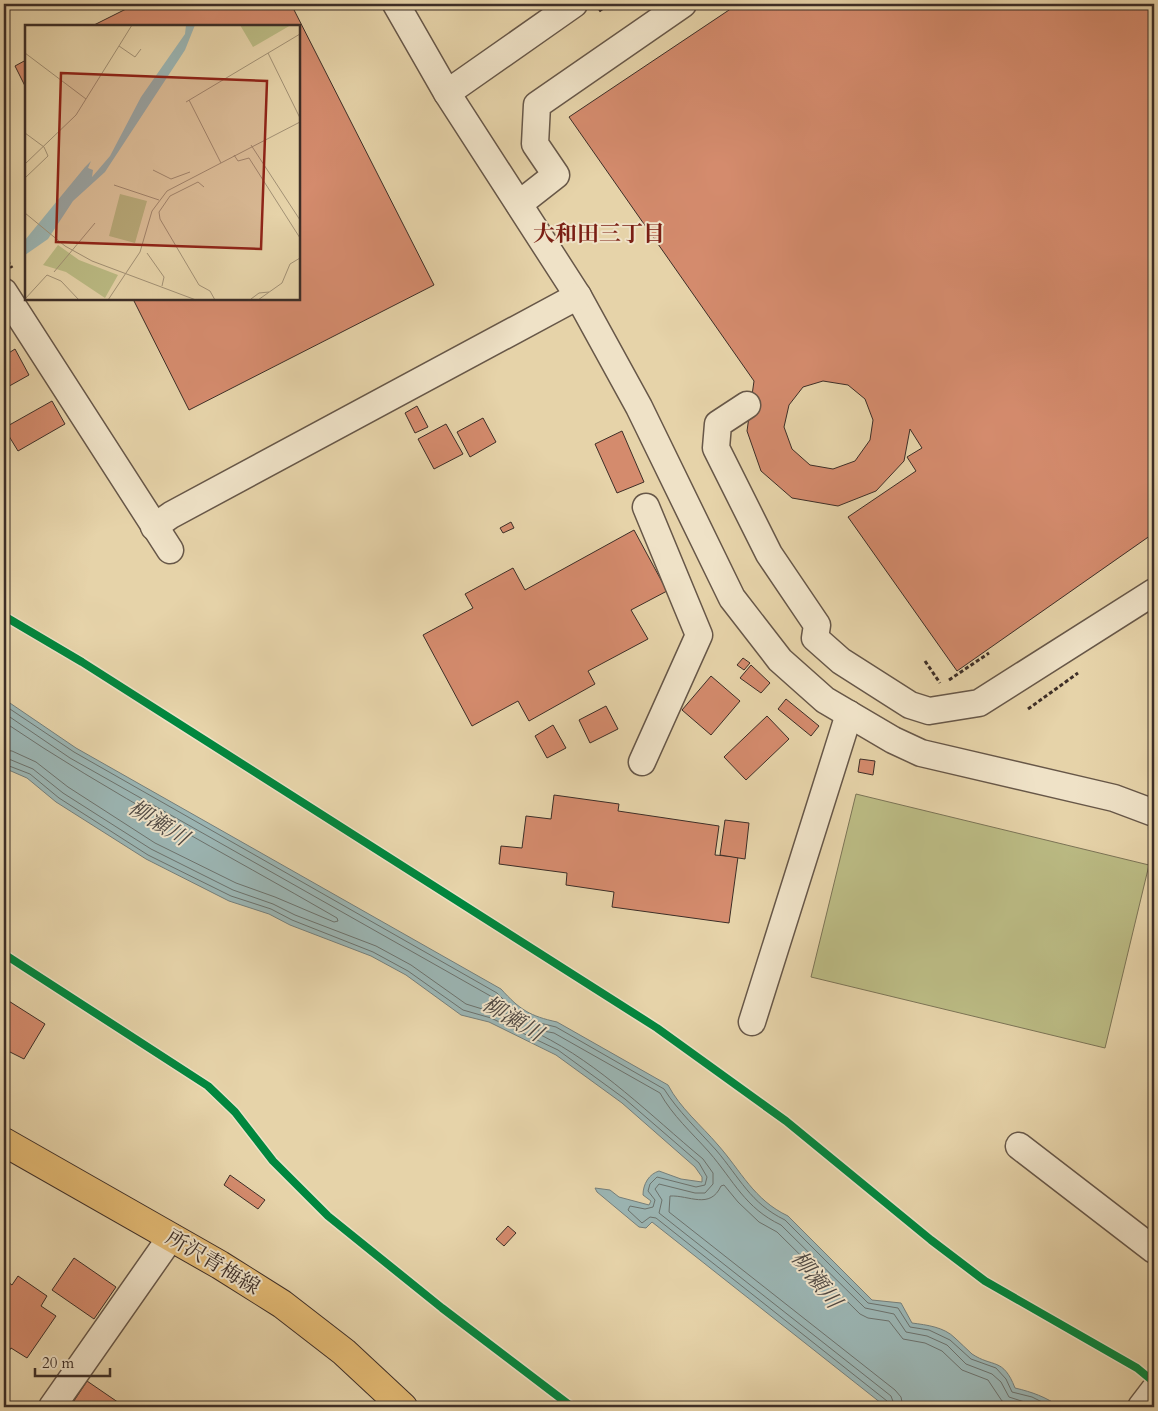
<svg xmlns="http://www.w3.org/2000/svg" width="1158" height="1411" font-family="Cardo,'Noto Serif JP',serif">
	<rect width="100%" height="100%" fill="#e6d3a9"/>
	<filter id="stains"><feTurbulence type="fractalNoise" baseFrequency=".004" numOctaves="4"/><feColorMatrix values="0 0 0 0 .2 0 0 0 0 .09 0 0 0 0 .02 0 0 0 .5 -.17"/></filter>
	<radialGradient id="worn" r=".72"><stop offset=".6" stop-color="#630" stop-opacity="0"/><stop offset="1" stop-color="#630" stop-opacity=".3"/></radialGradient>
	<!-- green -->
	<polygon fill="#bbbb84" stroke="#7c7456" points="856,794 1149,865 1105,1048 811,977"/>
	<!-- water -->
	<path fill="#9bb5b3" stroke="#757f7b" d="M4,699L76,748L501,989C520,1010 530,1016 557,1022L668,1085C680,1108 701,1125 718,1145C741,1171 754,1200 788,1216L872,1300L901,1303L912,1323C927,1325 944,1327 955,1338C961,1343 966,1349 972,1354C993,1368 1003,1357 1015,1388C1032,1392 1046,1397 1060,1407H886L652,1222L646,1228L639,1227L597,1192L595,1188L610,1190L619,1197L649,1205L651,1201L643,1195C643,1184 649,1174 659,1171L681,1179L702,1182V1177L695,1167L622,1103L556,1055L489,1022L461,1015L406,975L371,956L290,925L269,914L229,901L146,859L56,802L27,778L4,768Z"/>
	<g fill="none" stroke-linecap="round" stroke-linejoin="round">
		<!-- shore -->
		<g stroke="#6c726d" stroke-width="1">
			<path d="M4,705L74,752L497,993L517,1013L536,1022L556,1027L664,1089C678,1111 698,1130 716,1150C740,1178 750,1203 785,1220L868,1303L898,1308L910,1327L929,1330L950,1340L971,1359L996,1368L1006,1379L1012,1392L1032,1397L1052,1407"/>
			<polyline points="4,713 70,758 494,998 509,1017 506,1018 492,1012 466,1004 411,965 376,946 295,915 273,904 233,890 151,849 63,793 33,769 4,757"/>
			<path d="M4,722C110,794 225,853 337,918L338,921L334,922L275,897L236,883L155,843L68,787L36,762L12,751L4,750"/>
			<polyline points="4,764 30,774 59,798 148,855 231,896 271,909 292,920 373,952 408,971 463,1010 491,1018 558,1050 625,1099 699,1163 707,1177 705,1185 696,1187 657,1177 650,1184 648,1191 655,1200 653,1207 645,1209 630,1206 628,1210 642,1223 650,1217 656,1218 887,1401 889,1407"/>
			<path d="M895,1407L891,1396L659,1213L662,1200L655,1189L659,1184L695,1193H705L713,1184V1173L703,1159C650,1115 601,1065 539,1034L538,1030L554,1033L660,1093C672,1115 692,1133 709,1152C734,1181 745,1208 781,1225L865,1308L894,1314L906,1332L927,1336L947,1345L966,1364L992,1374L1001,1382L1009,1397L1040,1407"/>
			<path d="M903,1407L901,1397L895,1390L669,1212L670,1196C689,1195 710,1210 721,1186L724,1185L738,1202L759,1222L777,1232L860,1314L868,1318L889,1321L903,1339L925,1343L942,1351L962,1370L988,1380L1002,1401L1015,1407"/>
		</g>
	</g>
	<!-- building -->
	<g fill="#d48b6d" stroke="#3d2e27" fill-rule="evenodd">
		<polygon points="136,4 291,4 434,285 189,410 133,299 299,299 299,26 92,26"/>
		<path d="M738,4H1154V533L957,671L848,517L916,471L907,457L922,448L910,429L904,461L876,491L838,506L792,498L761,471L747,431L754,381L569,117ZM823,381L848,385L865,399L873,420L870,440L855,461L833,469L810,465L792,449L784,427L789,405L803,387Z"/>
		<polygon points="26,60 26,88 15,66"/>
		<polygon points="15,349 29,375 4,389 4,356"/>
		<polygon points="52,401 65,424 18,451 4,428"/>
		<polygon points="417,406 428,427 415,433 405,413"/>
		<polygon points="483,418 496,442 470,457 457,432"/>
		<polygon points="446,424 463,454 434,469 418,439"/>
		<polygon points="622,431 644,482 617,493 595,444"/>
		<polygon points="511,522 514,528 503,533 500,528"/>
		<polygon points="634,530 667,591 631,610 648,639 588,671 595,684 529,721 518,701 472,726 423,635 473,608 465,594 513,568 525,590"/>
		<polygon points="743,658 750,663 744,670 737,665"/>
		<polygon points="751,665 770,683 761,693 740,678"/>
		<polygon points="711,676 740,701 711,735 682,710"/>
		<polygon points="786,699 819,726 811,736 778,709"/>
		<polygon points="606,706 618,729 590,743 579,720"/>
		<polygon points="767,716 789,739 746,780 724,757"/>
		<polygon points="553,725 566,748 547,758 535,736"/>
		<polygon points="860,759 875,761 873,775 858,772"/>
		<polygon points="554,795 619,804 618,811 719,826 715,855 738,857 729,923 612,907 614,892 566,885 567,873 499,864 501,846 522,848 526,816 551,819"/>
		<polygon points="725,820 749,823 745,859 720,855"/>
		<polygon points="4,998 45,1024 24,1059 4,1049"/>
		<polygon points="230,1175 265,1200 258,1209 224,1185"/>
		<polygon points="508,1226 516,1233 504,1246 496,1239"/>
		<polygon points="74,1258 116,1287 94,1319 52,1290"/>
		<polygon points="18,1276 47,1296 41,1306 56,1316 27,1358 11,1348 4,1359 4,1279 12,1285"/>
		<polygon points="87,1381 125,1407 70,1407"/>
	</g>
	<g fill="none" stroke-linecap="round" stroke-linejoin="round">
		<defs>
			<g id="minor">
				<polyline points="396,4 447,93 578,296 639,407 732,598 780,660 825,700 893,740 921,753 1114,798 1154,813"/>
				<polyline points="447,93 574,4"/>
				<polyline points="519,204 556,175 535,144 537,105 683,4"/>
				<polyline points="4,292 170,550"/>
				<polyline points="747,405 718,424 716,448 769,554 817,625 815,638 841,661 910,705 929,711 979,703 1154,592"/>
				<polyline points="154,527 171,515 578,296"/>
				<polyline points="642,762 699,635 646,507"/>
				<polyline points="752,1022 849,714"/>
				<polyline points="1019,1146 1154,1250"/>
				<polyline points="52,1407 171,1237"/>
				<polyline points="1141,1407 1154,1390"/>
			</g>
			<polyline id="major" points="4,1142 220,1265 282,1304 344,1352 403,1407"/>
		</defs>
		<!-- minor casing -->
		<use href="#minor" stroke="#675748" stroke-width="29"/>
		<!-- major casing -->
		<use href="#major" stroke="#3d2e27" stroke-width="30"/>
		<!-- path -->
		<g stroke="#3d2e27" stroke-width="3" stroke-dasharray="4 2.5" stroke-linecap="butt">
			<polyline points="599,11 609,4"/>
			<polyline points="4,255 12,268"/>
			<polyline points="925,661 940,683"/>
			<polyline points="949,680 989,653"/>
			<polyline points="1028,709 1078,673"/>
		</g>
		<!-- minor -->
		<use href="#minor" stroke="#efe2c7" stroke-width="26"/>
		<!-- major -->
		<use href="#major" stroke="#e3ba74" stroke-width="28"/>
		<defs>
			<g id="cycleway">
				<polyline points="4,616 82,662 657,1028 786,1121 931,1240 985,1281 1137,1368 1154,1382"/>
				<polyline points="4,954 208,1086 235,1112 273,1161 328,1216 442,1308 572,1407"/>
			</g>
		</defs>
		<!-- cycleway casing -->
		<use href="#cycleway" stroke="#efe2c7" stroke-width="11"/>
		<!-- cycleway -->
		<use href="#cycleway" stroke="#00873e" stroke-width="8"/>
	</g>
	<g text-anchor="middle" stroke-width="4" stroke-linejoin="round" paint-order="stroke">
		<!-- street labels -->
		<g font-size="21" fill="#3d2e27" stroke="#efe2c7">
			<text transform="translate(213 1262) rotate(31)" y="7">所沢青梅線</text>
		</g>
		<!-- neighbourhood labels -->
		<g font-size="22" font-weight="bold" fill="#7a1f14" stroke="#efe2c7">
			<text x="599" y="241">大和田三丁目</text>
		</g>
		<!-- water labels -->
		<g font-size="22" font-style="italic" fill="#504943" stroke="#efe2c7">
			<text transform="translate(159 822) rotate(32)" y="8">柳瀬川</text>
			<text transform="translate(513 1018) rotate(31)" y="8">柳瀬川</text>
			<text transform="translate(817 1279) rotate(52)" y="8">柳瀬川</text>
		</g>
	</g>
	<!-- overview -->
	<g transform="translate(25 25)">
		<rect width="275" height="275" fill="#e6d3a9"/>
		<path d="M215,0H266L228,22ZM95,169L122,176L110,218L84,211ZM33,220L54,235L93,250L80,273L41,247L18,240Z" fill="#bbbb84"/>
		<path d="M161,0H170L160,25L80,147L48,176L23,214L0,230V215L60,142L66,136L63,143L68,145L67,152L85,131L116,72L160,9Z" fill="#9bb5b3"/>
		<path fill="none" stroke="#a29175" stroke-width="1" d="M94,21L110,32L116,24M0,28L61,74M243,28L275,93M164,75L196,138M161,77L275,9M0,108L19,122L23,131L0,153M226,120L275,195M209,130L213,136L224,133L275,213M0,139L51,90L107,0M128,145L146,154L165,147M89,160L134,175M179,162L173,157L145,171L134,187L135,194L174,260L185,266L190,275M0,188L40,221L67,236L171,275M122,228L139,252L137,261M29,247L70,198M0,274L22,250L36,256L54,275M226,274L234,268L244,267M83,275L115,227L127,186L142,166L275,97M233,275L257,258L265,239L275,233"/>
		<path fill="#8f2418" fill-opacity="0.15" stroke="#8f2418" stroke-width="2.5" d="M36,48L242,56L236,224L31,217Z"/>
		<rect width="275" height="275" fill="none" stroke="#3d2e27" stroke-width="2.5"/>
	</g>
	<!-- margin -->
	<rect width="1158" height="1411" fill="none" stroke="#e6d3a9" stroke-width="20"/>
	<rect x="5" y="5" width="1148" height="1401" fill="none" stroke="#3d2e27" stroke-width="2.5"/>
	<rect x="10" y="10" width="1138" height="1391" fill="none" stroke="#3d2e27"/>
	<!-- scale -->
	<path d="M35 1368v8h75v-8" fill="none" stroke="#3d2e27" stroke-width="2.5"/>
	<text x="42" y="1368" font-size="15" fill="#3d2e27" stroke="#efe2c7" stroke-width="4" paint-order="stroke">20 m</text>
	<rect width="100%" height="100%" filter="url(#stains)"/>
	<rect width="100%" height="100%" fill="url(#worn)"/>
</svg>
